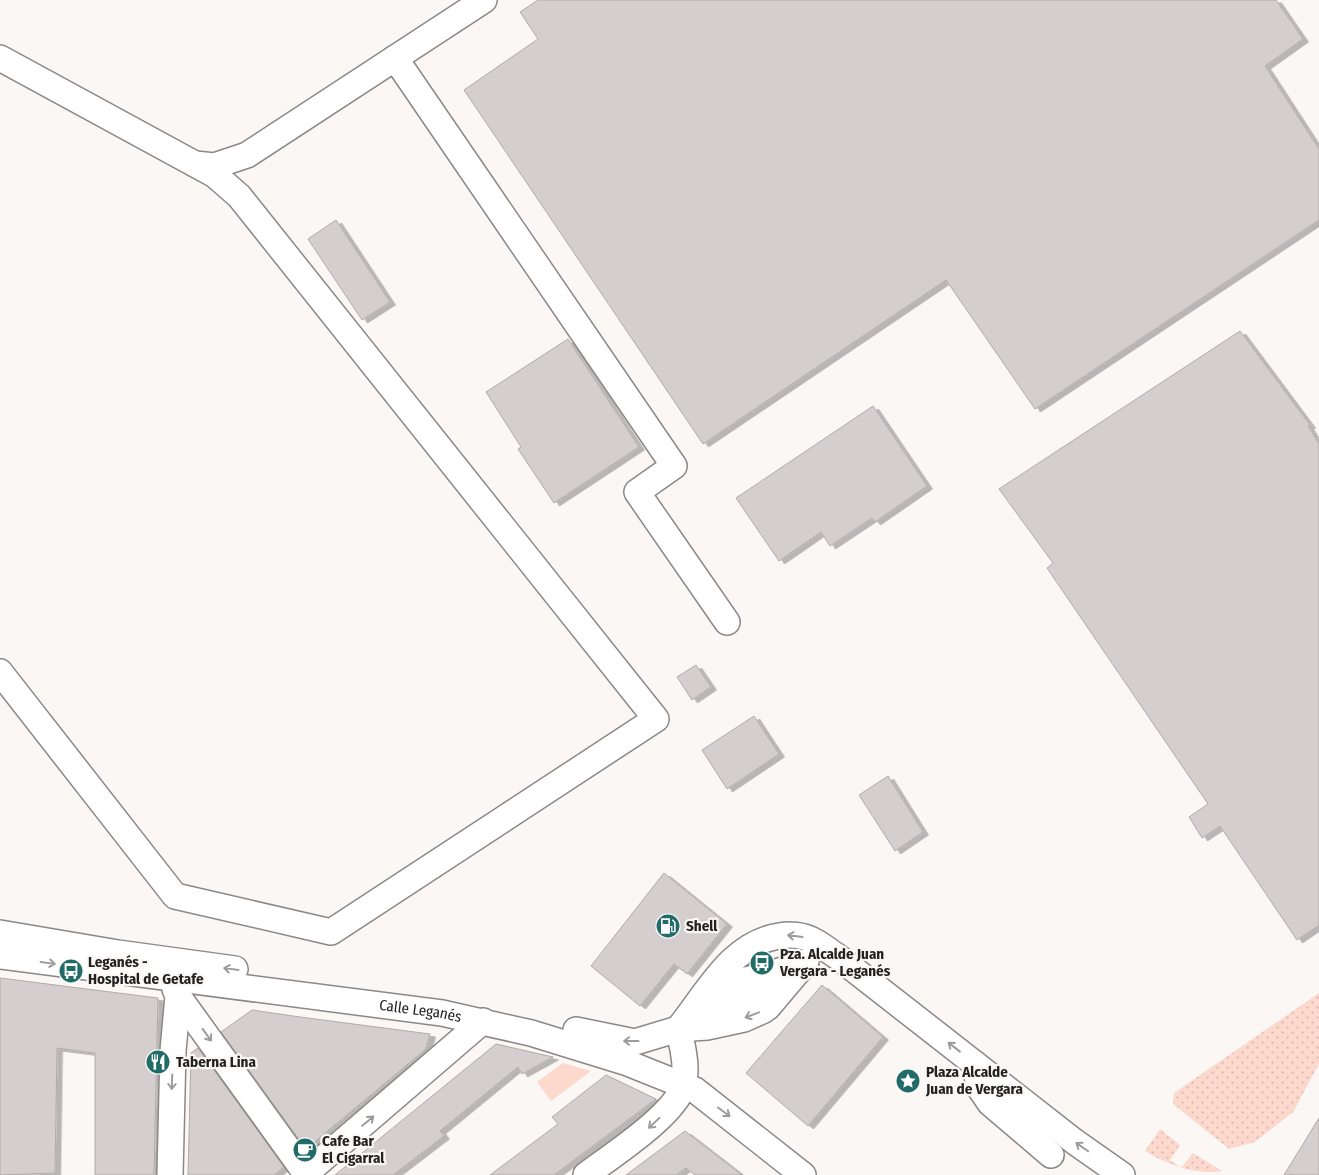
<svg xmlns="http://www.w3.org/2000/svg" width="1319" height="1175" font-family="'Fira Sans Condensed',sans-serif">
	<defs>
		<pattern id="grass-dots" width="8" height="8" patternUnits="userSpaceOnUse" patternTransform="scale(1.25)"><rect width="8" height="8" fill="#fcd8cd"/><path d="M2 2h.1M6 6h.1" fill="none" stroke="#d8b9b0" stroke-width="1.8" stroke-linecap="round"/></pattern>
		<filter id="shadow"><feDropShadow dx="5.5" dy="3" stdDeviation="0" flood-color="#0004"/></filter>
	</defs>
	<rect width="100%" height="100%" fill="#fbf7f5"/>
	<!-- grass -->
	<g fill="url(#grass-dots)">
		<polygon points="1319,993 1319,1064 1293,1112 1255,1142 1229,1149 1173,1104 1174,1093"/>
		<path d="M1160,1129L1180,1145L1170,1160L1181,1168L1193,1153L1222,1171C1195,1175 1168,1165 1145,1151Z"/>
	</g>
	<!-- garden -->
	<polygon fill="#fcd8cd" points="563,1063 591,1071 551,1101 537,1082"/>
	<!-- building -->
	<g fill="#d4cfce" stroke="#b0abaa" filter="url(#shadow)">
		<polygon points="538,0 1276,0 1303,39 1265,66 1319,149 1319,220 1035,409 946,280 703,444 464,90 538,39 520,12"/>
		<polygon points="336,220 390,302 362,320 308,239"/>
		<polygon points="1240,331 1310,425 1308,426 1319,444 1319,925 1297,940 1220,826 1202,838 1189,817 1208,804 1047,568 1053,563 999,489"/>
		<polygon points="568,339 639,447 554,503 518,449 521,447 486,392"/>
		<polygon points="873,406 927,486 875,522 872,518 830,546 821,532 779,561 736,498"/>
		<polygon points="696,665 711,687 692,700 677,677"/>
		<polygon points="754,716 779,754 727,789 702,750"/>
		<polygon points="888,776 923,832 895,851 859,795"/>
		<polygon points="664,873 727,924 687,974 674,964 640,1006 591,966"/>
		<polygon points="0,978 158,998 154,1175 95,1175 95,1053 57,1048 55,1173 0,1175"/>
		<polygon points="822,985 883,1037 808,1126 746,1073"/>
		<polygon points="252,1010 300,1017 430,1034 426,1049 306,1149 221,1032"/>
		<polygon points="496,1044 553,1057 522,1074 518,1067 440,1131 444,1136 393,1175 335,1175"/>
		<polygon points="198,1048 284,1167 274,1175 188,1175 191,1053"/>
		<polygon points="606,1075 656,1099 554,1175 490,1175 558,1124 552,1117"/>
		<polygon points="1319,1118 1319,1175 1284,1175"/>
		<polygon points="685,1131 742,1175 695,1175 686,1168 676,1175 626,1175"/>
	</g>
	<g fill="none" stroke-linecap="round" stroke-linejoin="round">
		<defs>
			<g id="minor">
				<polyline points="0,58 215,175 239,196 656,719 331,932 175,896 0,672"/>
				<polyline points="395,58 674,466 637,492 727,622"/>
				<polyline points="195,164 214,166 247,155 484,0"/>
				<polyline points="0,933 118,953 235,969"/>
				<path id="s1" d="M0,956L442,1013L531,1033L625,1062L695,1090L803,1175"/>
				<polyline points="710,989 773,973 803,963"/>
				<polyline points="178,996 307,1175"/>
				<polyline points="694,1010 761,995 782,985"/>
				<path d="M678,1029C707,994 730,944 779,936C790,934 803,935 812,940C821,944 830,952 838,957L1075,1142L1122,1175"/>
				<polyline points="576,1030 635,1042 678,1029 707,1027 744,1019 762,1011 768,1007 806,962"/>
				<polyline points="975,1064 979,1087 990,1103 1051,1155"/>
				<polyline points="170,1175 173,1051 178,996 175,989"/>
				<polyline points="304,1175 483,1021"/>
				<path d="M586,1175C611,1156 675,1115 683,1086C688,1069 683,1046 678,1029"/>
			</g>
		</defs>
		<!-- minor casing -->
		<use href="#minor" stroke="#8c8887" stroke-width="28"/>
		<!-- minor -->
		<use href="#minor" stroke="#fff" stroke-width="25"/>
	</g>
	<!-- one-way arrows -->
	<defs><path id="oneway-shaft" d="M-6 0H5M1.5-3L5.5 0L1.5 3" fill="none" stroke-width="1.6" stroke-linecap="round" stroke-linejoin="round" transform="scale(1.25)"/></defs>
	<g stroke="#9c9c9b">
		<use href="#oneway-shaft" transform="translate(795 936) rotate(-173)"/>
		<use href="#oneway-shaft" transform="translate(48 963) rotate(8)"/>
		<use href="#oneway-shaft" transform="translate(231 969) rotate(-172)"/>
		<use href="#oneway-shaft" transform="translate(752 1015) rotate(159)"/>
		<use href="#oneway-shaft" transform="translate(207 1035) rotate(54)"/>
		<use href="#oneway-shaft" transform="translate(631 1041) rotate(-180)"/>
		<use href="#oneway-shaft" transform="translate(954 1047) rotate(-142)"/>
		<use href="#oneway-shaft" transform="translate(172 1082) rotate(92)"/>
		<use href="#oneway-shaft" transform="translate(724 1112) rotate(37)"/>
		<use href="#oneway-shaft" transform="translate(368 1121) rotate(-40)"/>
		<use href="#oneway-shaft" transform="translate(654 1123) rotate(137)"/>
		<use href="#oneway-shaft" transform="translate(1082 1147) rotate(-145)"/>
	</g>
	<!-- icons -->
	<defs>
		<symbol id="fuel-disc" viewBox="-11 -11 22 22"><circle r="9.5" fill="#216c69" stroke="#fbf7f5"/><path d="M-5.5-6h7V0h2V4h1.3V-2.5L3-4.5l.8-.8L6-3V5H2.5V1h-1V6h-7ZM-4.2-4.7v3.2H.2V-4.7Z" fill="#fff"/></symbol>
		<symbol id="bus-disc" viewBox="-11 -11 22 22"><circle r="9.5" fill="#216c69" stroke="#fbf7f5"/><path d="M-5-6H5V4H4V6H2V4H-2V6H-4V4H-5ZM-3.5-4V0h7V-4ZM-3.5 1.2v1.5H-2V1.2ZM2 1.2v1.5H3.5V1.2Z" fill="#fff"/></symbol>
		<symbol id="restaurant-disc" viewBox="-11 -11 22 22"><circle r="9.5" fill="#216c69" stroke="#fbf7f5"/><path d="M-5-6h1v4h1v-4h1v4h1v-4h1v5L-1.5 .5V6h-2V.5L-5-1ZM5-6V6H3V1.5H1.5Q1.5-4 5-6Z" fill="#fff"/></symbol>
		<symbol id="sight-disc" viewBox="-11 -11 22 22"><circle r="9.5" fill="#216c69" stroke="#fbf7f5"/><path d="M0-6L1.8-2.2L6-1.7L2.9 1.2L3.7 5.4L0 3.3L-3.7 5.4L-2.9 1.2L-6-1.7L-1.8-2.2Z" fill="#fff"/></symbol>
		<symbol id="cafe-disc" viewBox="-11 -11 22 22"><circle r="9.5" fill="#216c69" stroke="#fbf7f5"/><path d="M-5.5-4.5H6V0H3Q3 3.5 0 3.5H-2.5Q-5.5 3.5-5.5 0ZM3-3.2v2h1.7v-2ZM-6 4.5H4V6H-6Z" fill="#fff"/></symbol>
	</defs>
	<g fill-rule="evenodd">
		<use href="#fuel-disc" x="654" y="912" width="28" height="28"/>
		<use href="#bus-disc" x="748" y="949" width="28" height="28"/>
		<use href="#bus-disc" x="57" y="957" width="28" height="28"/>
		<use href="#restaurant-disc" x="144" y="1048" width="28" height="28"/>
		<use href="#sight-disc" x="894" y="1067" width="28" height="28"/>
		<use href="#cafe-disc" x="291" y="1136" width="28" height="28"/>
	</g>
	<g text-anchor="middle" stroke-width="4.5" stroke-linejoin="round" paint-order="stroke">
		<!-- poi labels -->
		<g font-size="15" font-weight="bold" fill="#232221" stroke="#fbf7f5" text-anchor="start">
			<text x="686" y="931">Shell</text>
			<text x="780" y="959">Pza. Alcalde Juan<tspan x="780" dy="17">Vergara - Leganés</tspan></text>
			<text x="88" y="967">Leganés -<tspan x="88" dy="17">Hospital de Getafe</tspan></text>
			<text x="176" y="1067">Taberna Lina</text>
			<text x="926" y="1077">Plaza Alcalde<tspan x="926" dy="17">Juan de Vergara</tspan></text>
			<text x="322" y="1146">Cafe Bar<tspan x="322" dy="17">El Cigarral</tspan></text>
		</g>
		<!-- street labels -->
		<g font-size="15" fill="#232221" stroke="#fbf7f5">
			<text dy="5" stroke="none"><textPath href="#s1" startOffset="424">Calle Leganés</textPath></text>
		</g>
	</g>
</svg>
